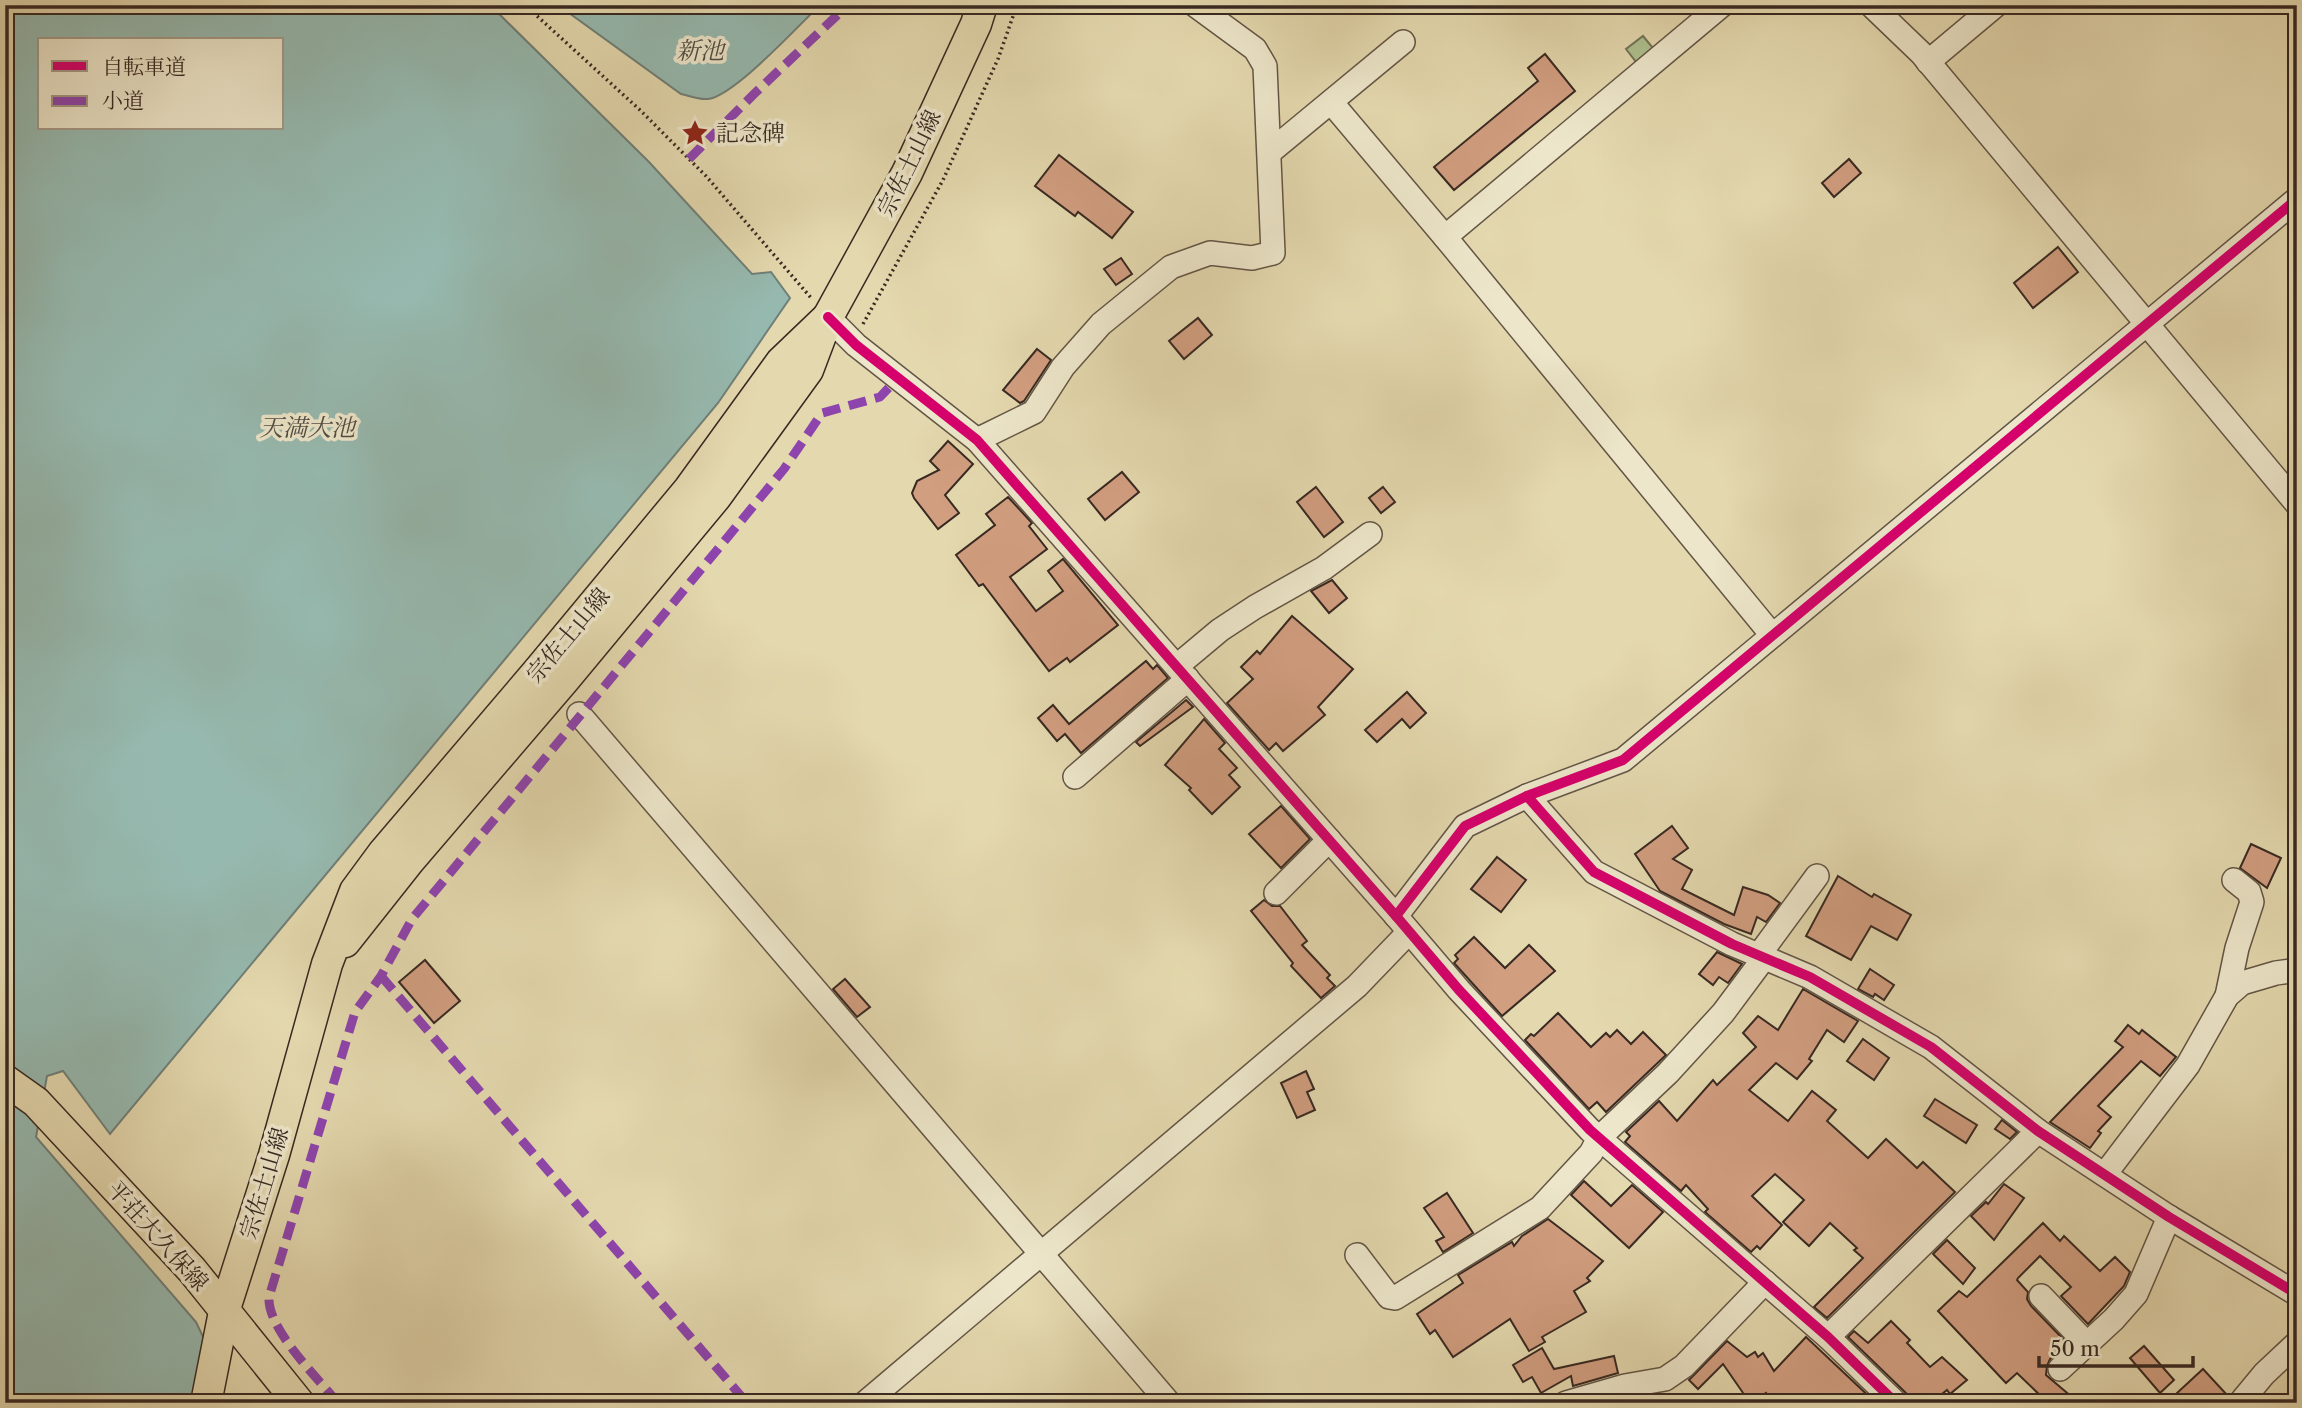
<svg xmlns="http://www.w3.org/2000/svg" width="2302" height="1408" font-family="'Libre Caslon Text','Noto Serif JP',serif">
	<rect width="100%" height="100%" fill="#e4d8ae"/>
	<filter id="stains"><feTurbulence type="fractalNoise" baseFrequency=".00286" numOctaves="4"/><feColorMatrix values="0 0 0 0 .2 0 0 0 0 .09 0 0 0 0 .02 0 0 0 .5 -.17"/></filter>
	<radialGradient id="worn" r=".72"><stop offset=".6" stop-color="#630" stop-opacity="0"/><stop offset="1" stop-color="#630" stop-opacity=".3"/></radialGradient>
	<!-- green -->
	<polygon fill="#aec08f" stroke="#737458" stroke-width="2" points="1643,36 1657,53 1640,67 1626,49"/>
	<!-- water -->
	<g fill="#96b9af" stroke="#707f77" stroke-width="2" fill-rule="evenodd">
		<path d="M5,5H490L649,162L752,274L771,272L790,298L718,403L110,1134L63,1071L47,1076L36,1137L196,1322L208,1347L194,1403H5ZM40,40H282V128H40Z"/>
		<path d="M558,5H820C798,26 734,96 708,99C698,100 690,96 681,94Z"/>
	</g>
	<!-- building -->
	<g fill="#d19e80" stroke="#382922" stroke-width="2">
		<polygon points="1545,54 1575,91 1454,190 1434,167 1538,81 1528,68"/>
		<polygon points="1059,155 1133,212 1112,238 1078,212 1075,216 1035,186"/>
		<polygon points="1849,159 1861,173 1834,197 1822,183"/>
		<polygon points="2058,247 2078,272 2033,308 2014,283"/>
		<polygon points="1121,258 1132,274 1116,285 1104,269"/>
		<polygon points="1198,318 1212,335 1184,359 1169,341"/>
		<polygon points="1037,349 1051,360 1024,401 1020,403 1003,390"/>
		<polygon points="948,441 973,464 945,495 959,513 938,529 914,498 912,493 917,481 939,470 930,461"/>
		<polygon points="1122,472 1139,492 1105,520 1088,499"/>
		<polygon points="1316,487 1343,522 1324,537 1297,502"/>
		<polygon points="1383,487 1395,502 1381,513 1369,498"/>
		<polygon points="1008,497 1032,523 1029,526 1047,549 1010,577 1036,611 1063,591 1048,571 1063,559 1118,625 1070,662 1067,658 1049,671 983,584 979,586 956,555 995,525 986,514"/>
		<polygon points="1332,580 1347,598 1329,613 1311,591"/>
		<polygon points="1292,616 1353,669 1318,707 1325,715 1283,751 1276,743 1269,750 1227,703 1253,679 1241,667 1257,651 1260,654"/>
		<polygon points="1146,661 1153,669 1157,665 1168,678 1081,753 1065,734 1057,741 1038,718 1053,705 1069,724"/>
		<polygon points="1407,692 1426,713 1410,728 1402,719 1377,742 1365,730"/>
		<polygon points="1186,700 1193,707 1140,746 1136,742"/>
		<polygon points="1204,719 1225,743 1219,749 1237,768 1229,775 1240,787 1212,814 1189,790 1191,788 1165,765"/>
		<polygon points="1281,806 1310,839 1281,868 1249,834"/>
		<polygon points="1672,826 1688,848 1673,859 1692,870 1682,889 1734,915 1743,887 1768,895 1780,903 1766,922 1757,917 1751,934 1724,924 1660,891 1635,854"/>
		<polygon points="2251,844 2281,858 2267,888 2240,868"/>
		<polygon points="1497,857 1526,880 1501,912 1471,889"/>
		<polygon points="1838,876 1872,897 1874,894 1911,915 1897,940 1871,926 1851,960 1806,936"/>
		<polygon points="1264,900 1272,906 1280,906 1307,941 1302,945 1330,975 1327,978 1335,986 1321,998 1291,966 1293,963 1251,911"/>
		<polygon points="1474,937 1505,968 1529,945 1555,971 1502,1016 1454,963 1458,959 1455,955"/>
		<polygon points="1717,952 1742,964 1728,983 1719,977 1713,985 1699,974"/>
		<polygon points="425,960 460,1001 434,1023 399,982"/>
		<polygon points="1870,969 1894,985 1884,1000 1875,994 1873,997 1858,989"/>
		<polygon points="845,979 870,1007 857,1017 833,989"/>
		<polygon points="1803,989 1858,1021 1844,1042 1827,1030 1809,1059 1812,1061 1797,1079 1776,1063 1749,1090 1788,1121 1812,1091 1836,1110 1827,1121 1868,1158 1886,1139 1917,1168 1923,1162 1955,1192 1827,1318 1814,1307 1863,1258 1854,1250 1857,1248 1830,1223 1809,1246 1783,1222 1804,1200 1775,1174 1752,1196 1782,1225 1760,1249 1757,1246 1751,1252 1705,1212 1708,1209 1686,1185 1681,1191 1625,1142 1630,1136 1626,1132 1659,1101 1677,1121 1713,1080 1717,1085 1756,1047 1743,1033 1758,1016 1778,1030"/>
		<polygon points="1558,1013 1591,1047 1606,1033 1610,1037 1617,1030 1631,1044 1643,1032 1666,1055 1606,1112 1597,1102 1589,1109 1525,1040 1531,1034 1534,1036"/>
		<polygon points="2128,1025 2139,1034 2142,1030 2176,1057 2160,1076 2141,1061 2098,1106 2111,1117 2098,1131 2101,1133 2090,1148 2050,1122 2123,1047 2115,1041"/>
		<polygon points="1863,1039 1889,1058 1874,1080 1847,1061"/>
		<polygon points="1306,1071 1314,1089 1307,1092 1315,1110 1297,1118 1281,1083"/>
		<polygon points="1935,1099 1977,1125 1966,1143 1924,1116"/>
		<polygon points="2002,1120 2017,1132 2010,1139 1995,1129"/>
		<polygon points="1584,1181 1611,1206 1632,1185 1663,1212 1629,1248 1571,1195"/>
		<polygon points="2004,1184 2024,1198 1994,1240 1971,1216 1986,1202 1988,1204"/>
		<polygon points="1447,1193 1473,1233 1443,1252 1436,1241 1444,1237 1424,1208"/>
		<polygon points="1548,1219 1603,1261 1587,1278 1590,1281 1574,1291 1586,1312 1542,1337 1545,1342 1529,1351 1510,1319 1453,1357 1435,1330 1430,1334 1417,1314 1463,1283 1458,1275 1512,1242 1514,1246 1522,1236"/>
		<polygon points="2043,1223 2060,1241 2064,1236 2100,1271 2115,1257 2130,1272 2124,1286 2088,1324 2061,1296 2071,1287 2040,1256 2018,1278 2017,1280 2028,1292 2027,1299 2031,1306 2067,1343 2050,1359 2047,1366 2046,1375 2079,1403 2048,1403 2017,1373 2006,1383 1938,1311 1959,1291 1967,1297"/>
		<polygon points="1947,1240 1975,1268 1963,1284 1933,1254"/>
		<polygon points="1891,1321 1910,1340 1907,1343 1930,1367 1942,1357 1967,1380 1950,1394 1947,1390 1931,1403 1910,1403 1906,1393 1848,1337 1854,1331 1868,1343"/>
		<polygon points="1806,1337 1876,1403 1772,1403 1766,1393 1750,1403 1723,1364 1698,1389 1689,1380 1727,1341 1747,1357 1755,1352 1758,1357 1763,1353 1774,1371"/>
		<polygon points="2144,1346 2174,1380 2160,1393 2130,1358"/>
		<polygon points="1542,1348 1554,1369 1614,1356 1618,1373 1573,1386 1571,1376 1541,1393 1532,1377 1523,1382 1513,1365"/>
		<polygon points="2203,1369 2228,1396 2226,1403 2186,1403 2177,1393"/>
	</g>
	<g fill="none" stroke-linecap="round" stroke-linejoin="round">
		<defs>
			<g id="minor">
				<polyline points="1871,5 1921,53 2297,504"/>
				<polyline points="1928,62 1996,5"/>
				<polyline points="1331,102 1445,237 1772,635"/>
				<polyline points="1270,152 1403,42"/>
				<polyline points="1445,237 1722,5"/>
				<polyline points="828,317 856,345 977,440 1396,916 1459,990 1590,1130 1828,1337 1896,1403"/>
				<polyline points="977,440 1034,412 1063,367 1101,324 1171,267 1210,253 1252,258 1273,253 1265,66 1255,49 1195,5"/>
				<polyline points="1177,666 1220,630 1255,607 1324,568 1370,534"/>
				<polyline points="579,714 1169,1403"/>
				<polyline points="1075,777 1188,679"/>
				<polyline points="1527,796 1594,872 1732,944 1810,977 1931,1047 2038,1131 2169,1217 2297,1294"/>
				<polyline points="1276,893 1329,840"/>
				<polyline points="1396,916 1465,826 1527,796 1623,760 2297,199"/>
				<polyline points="1759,955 1817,876"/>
				<polyline points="2227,996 2237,948 2252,902 2249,892 2234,880"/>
				<polyline points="2105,1174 2188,1065 2227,996 2242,983 2276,973 2297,970"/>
				<polyline points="1357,1255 1389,1297 1395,1298 1540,1208 1591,1153 1599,1138 1668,1073 1723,1013 1764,958"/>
				<polyline points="2041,1296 2087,1344"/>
				<polyline points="1828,1337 2038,1131"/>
				<polyline points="2060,1369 2114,1319 2136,1294 2169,1217"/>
				<polyline points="865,1403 1357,986 1409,932"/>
				<polyline points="1566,1403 1625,1386 1665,1379 1684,1366 1765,1282"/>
				<polyline points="2240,1403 2264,1374 2297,1343"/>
			</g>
			<g id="major">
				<polyline points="345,942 410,860 565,679 716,497 808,370 828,317 907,173 976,24 982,5"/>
				<polyline points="5,1080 36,1102 192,1270 299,1403"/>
				<polyline points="206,1403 224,1312 274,1155 327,964 355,891 383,853 538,671 689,489 781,362 828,317"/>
			</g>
		</defs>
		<!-- minor casing -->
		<use href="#minor" stroke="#635545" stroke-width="26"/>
		<!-- major casing -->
		<use href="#major" stroke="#382922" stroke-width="33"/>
		<!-- path -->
		<g stroke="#382922" stroke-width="3.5" stroke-dasharray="2 3.5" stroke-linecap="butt">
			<polyline points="525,5 640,110 706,176 812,299"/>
			<polyline points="863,324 943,180 998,59 1017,5"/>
		</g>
		<!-- minor -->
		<use href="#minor" stroke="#ede6ca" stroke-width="23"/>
		<!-- major -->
		<use href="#major" stroke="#e4d8ae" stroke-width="30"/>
		<!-- quiet -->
		<g stroke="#8e44ad" stroke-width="9" stroke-dasharray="18 9" stroke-linecap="butt">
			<polyline points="1199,8 1202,5"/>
			<polyline points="689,159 754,94 848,5"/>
			<polyline points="381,976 747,1403"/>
			<path d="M338,1403C317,1377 267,1329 269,1297L355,1012L381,976L412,919L784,469L822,413L880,397L898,378"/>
		</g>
		<defs>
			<g id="cycleway">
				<polyline points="828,317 856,345 977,440 1396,916 1459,990 1590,1130 1828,1337 1896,1403"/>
				<polyline points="1527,796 1594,872 1732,944 1810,977 1931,1047 2038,1131 2169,1217 2297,1294"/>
				<polyline points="1396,916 1465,826 1527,796 1623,760 2297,199"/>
			</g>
		</defs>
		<!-- cycleway casing -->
		<use href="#cycleway" stroke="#ede6ca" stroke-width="15"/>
		<!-- cycleway -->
		<use href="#cycleway" stroke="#d6006c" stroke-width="10"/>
	</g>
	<!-- icons -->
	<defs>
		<symbol id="sight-bare" viewBox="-9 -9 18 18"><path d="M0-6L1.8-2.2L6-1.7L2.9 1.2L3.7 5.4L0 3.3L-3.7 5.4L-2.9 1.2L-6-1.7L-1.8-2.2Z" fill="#8f2418" stroke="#ede6ca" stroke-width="2.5" paint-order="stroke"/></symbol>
	</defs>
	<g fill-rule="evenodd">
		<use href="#sight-bare" x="676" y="114" width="38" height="38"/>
	</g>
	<g text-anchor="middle" stroke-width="7" stroke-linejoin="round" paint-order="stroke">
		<!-- poi labels -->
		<g font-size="23" fill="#382922" stroke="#ede6ca" text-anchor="start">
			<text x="716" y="141">記念碑</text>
		</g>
		<!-- street labels -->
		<g font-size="23" fill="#382922" stroke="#ede6ca">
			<text transform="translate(909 163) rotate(-64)" y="8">宗佐土山線</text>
			<text transform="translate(568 635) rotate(-50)" y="8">宗佐土山線</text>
			<text transform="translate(264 1183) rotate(-73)" y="8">宗佐土山線</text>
			<text transform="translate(158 1236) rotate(48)" y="8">平荘大久保線</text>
		</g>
		<!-- water labels -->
		<g font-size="24" font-style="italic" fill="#504d45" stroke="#ede6ca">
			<text x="700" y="59">新池</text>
			<text x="307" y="436">天満大池</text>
		</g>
	</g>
	<!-- margin -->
	<rect width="2302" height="1408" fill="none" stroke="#e4d8ae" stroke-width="28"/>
	<rect x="7" y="7" width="2288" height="1394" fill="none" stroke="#382922" stroke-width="3.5"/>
	<rect x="14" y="14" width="2274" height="1380" fill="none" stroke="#382922" stroke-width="2"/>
	<!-- legend -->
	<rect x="38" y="38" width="245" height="91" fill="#ede6ca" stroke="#a59a87" stroke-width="2"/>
	<rect x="52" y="61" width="35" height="10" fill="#d6006c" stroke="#a59a87" stroke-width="2"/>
	<text x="102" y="74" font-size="21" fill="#382922">自転車道</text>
	<rect x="52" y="96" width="35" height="10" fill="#8e44ad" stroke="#a59a87" stroke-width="2"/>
	<text x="102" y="108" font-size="21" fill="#382922">小道</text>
	<!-- scale -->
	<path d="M2039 1356v10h154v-10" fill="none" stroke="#382922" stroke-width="3.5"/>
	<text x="2050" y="1356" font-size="21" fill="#382922" stroke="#ede6ca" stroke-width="5" paint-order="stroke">50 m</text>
	<rect width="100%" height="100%" filter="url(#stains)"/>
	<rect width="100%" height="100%" fill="url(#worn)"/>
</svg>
